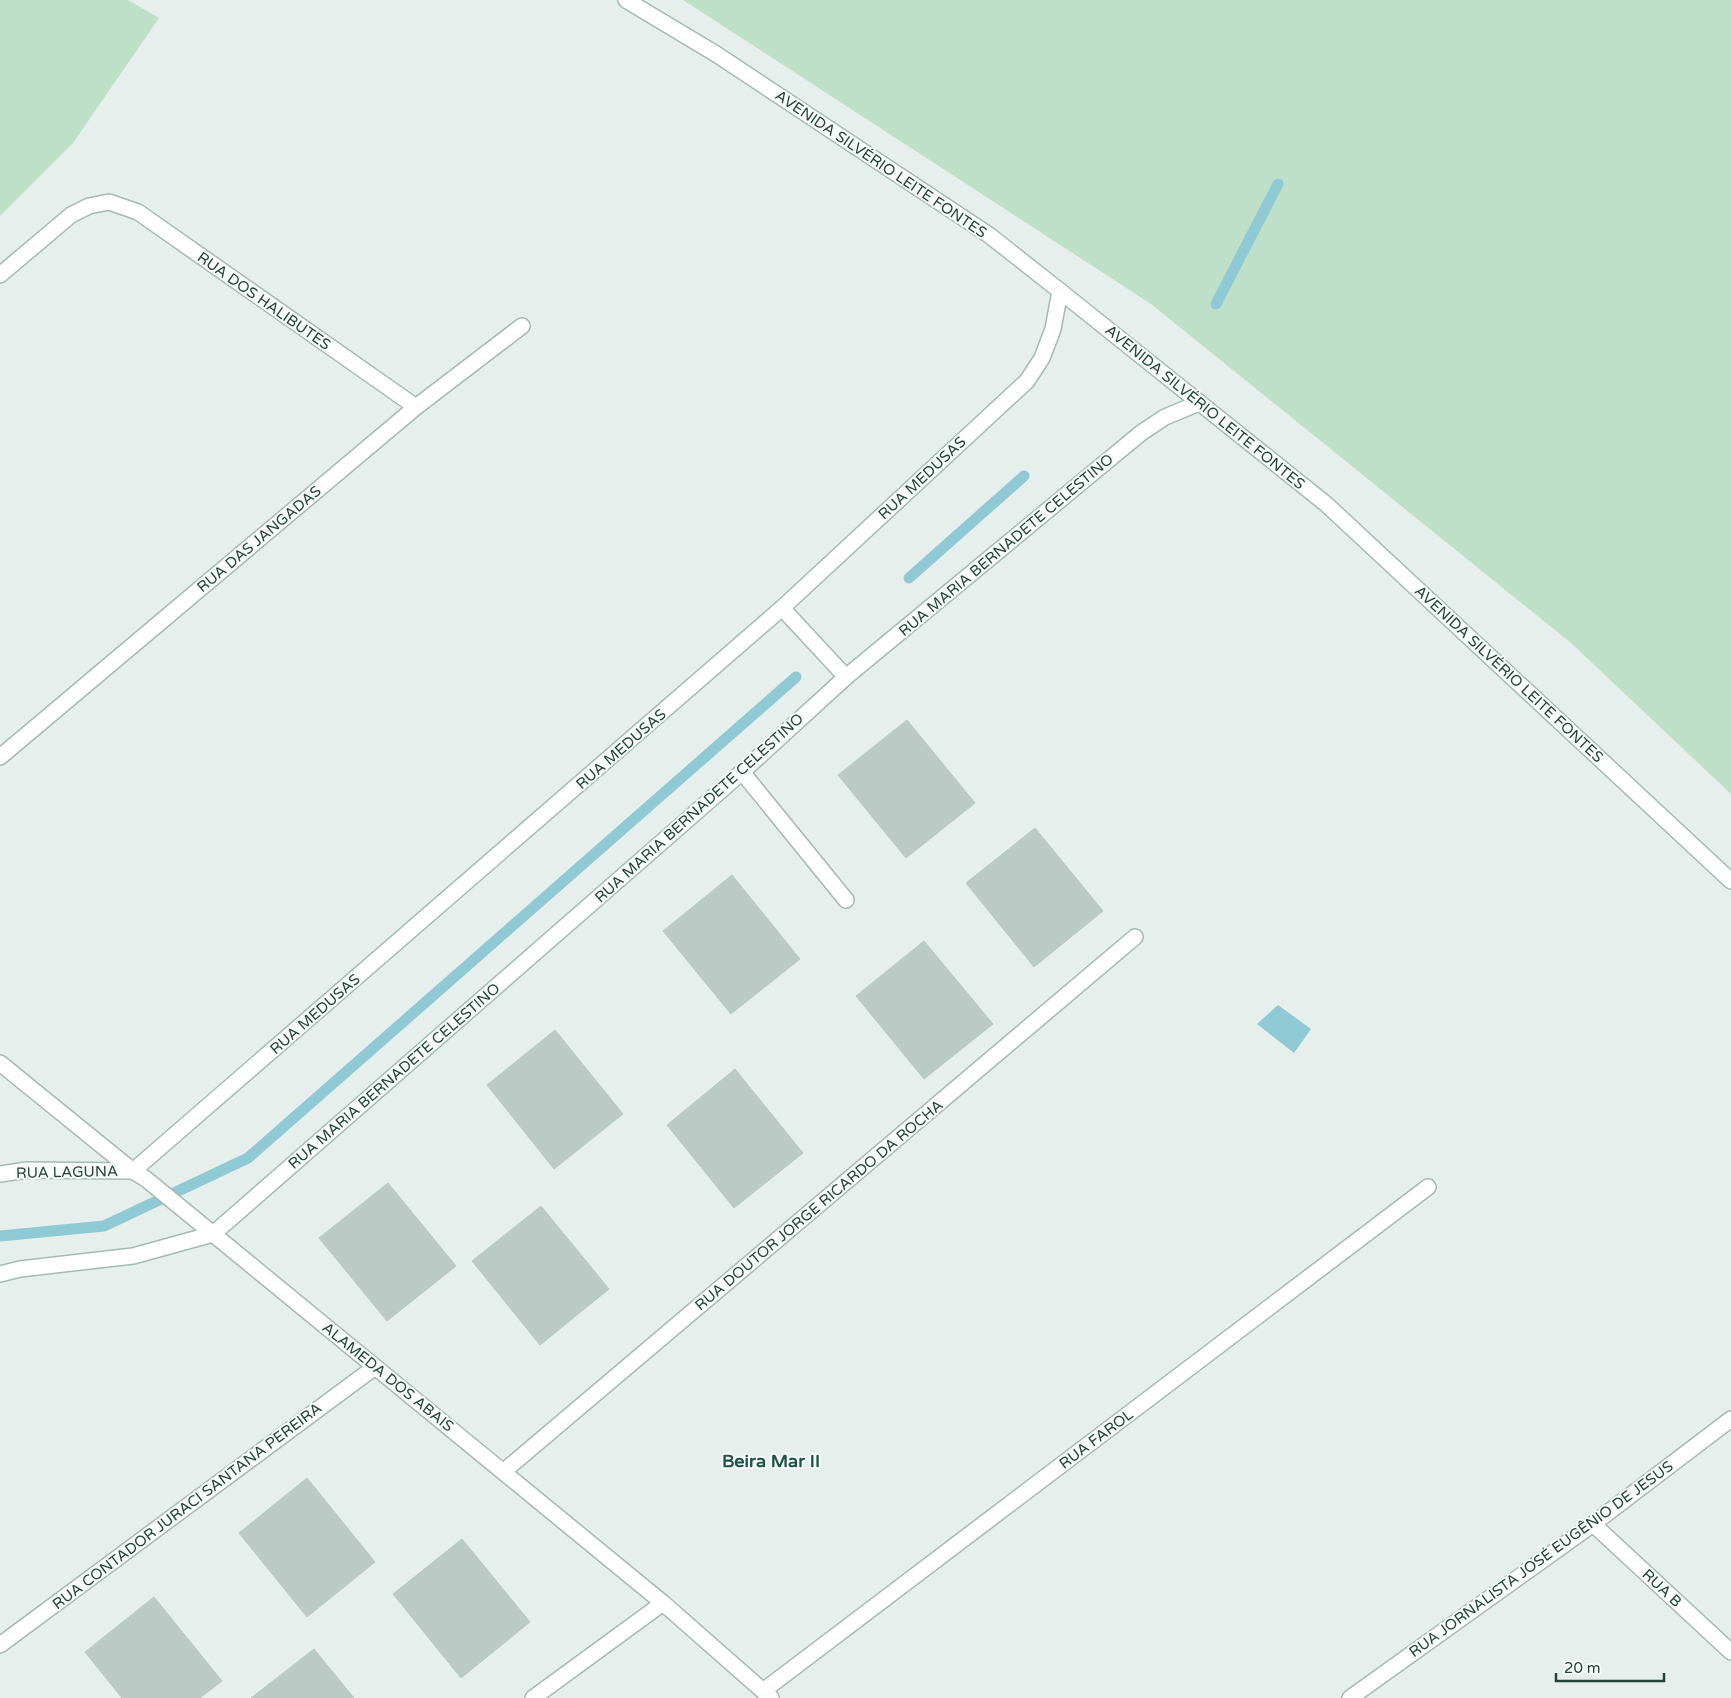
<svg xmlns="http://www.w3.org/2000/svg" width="1731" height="1698" font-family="'Varela Round',sans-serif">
	<rect width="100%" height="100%" fill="#e6efeb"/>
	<!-- green -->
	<g fill="#bfe0c8">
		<polygon points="0,0 128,0 159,18 73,143 0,216"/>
		<polygon points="683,0 1731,0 1731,794 1571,643 1151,304"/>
	</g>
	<!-- water -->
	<polygon fill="#8ec9d4" points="1278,1005 1311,1029 1294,1053 1257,1024"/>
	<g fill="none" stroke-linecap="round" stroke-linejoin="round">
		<!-- stream -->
		<g stroke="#8ec9d4" stroke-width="11">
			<polyline points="1216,304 1278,184"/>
			<polyline points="909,578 1024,476"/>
			<polyline points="0,1236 104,1226 248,1158 796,677"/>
		</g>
	</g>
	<!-- building -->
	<g fill="#bbcac4" stroke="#b8c9c2">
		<polygon points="907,720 975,803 906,858 838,775"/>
		<polygon points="1035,828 1103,911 1034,967 966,883"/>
		<polygon points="732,875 800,959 731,1014 663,931"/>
		<polygon points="924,941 993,1024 924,1079 856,996"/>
		<polygon points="555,1030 623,1114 554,1169 487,1085"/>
		<polygon points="735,1069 803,1153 734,1208 667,1125"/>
		<polygon points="388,1183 456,1266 387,1321 319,1238"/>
		<polygon points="541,1206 609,1289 540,1345 472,1261"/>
		<polygon points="307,1478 375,1562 307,1617 239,1533"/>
		<polygon points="462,1539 530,1622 461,1678 393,1594"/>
		<polygon points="154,1597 222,1681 200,1698 122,1698 85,1652"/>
		<polygon points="314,1649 354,1698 251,1698"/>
	</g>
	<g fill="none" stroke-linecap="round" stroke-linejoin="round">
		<defs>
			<polyline id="lane" points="742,772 846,900"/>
			<g id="street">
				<polyline points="0,275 71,215 89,206 109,202 138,212 416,407"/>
				<polyline points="0,757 416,407 522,326"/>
				<polyline points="0,1063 133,1171 146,1179 663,1603 771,1698"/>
				<polyline points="503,1472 1135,937"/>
				<polyline points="1593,1524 1731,1652"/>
				<polyline points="0,1645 375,1367"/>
				<polyline points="763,1691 1428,1187"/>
				<polyline points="533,1698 663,1603"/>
				<polyline points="1350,1698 1593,1524 1731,1419"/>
			</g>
			<g id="secondary">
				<polyline points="626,0 716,54 989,235 1060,291 1326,504 1731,881"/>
				<polyline points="782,608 846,677"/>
				<polyline points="0,1174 27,1170 133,1171 782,608 1027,381 1042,358 1053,329 1060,291"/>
				<polyline points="0,1274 20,1269 133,1256 213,1234 742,772 846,677 1141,433 1165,417 1199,403"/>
			</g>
		</defs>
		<!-- lane casing -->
		<use href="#lane" stroke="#a8b8b2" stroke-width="18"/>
		<!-- street casing -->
		<use href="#street" stroke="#a8b8b2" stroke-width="18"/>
		<!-- secondary casing -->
		<use href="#secondary" stroke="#a4bbb3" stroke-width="18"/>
		<!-- lane -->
		<use href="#lane" stroke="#fff" stroke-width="15"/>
		<!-- street -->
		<use href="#street" stroke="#fff" stroke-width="15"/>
		<!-- secondary -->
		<use href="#secondary" stroke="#fff" stroke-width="15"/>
	</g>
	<g text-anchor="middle" stroke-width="4" stroke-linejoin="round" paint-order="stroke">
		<!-- street labels -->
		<g font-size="15" fill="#24423a" stroke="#f7fbf9">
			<text transform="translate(881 164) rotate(34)" y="5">AVENIDA SILVÉRIO LEITE FONTES</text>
			<text transform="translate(264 301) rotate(35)" y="5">RUA DOS HALIBUTES</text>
			<text transform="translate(1205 407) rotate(39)" y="5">AVENIDA SILVÉRIO LEITE FONTES</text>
			<text transform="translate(922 478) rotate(-43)" y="5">RUA MEDUSAS</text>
			<text transform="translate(259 539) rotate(-40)" y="5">RUA DAS JANGADAS</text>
			<text transform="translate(1006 545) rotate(-40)" y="5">RUA MARIA BERNADETE CELESTINO</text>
			<text transform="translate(1509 674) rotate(43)" y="5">AVENIDA SILVÉRIO LEITE FONTES</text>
			<text transform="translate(621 749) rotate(-41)" y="5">RUA MEDUSAS</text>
			<text transform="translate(699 808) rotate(-42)" y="5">RUA MARIA BERNADETE CELESTINO</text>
			<text transform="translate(315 1014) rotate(-41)" y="5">RUA MEDUSAS</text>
			<text transform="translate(394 1076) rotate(-41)" y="5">RUA MARIA BERNADETE CELESTINO</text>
			<text transform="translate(67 1172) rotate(-1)" y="5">RUA LAGUNA</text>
			<text transform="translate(819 1205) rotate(-40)" y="5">RUA DOUTOR JORGE RICARDO DA ROCHA</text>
			<text transform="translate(388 1377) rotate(39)" y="5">ALAMEDA DOS ABAIS</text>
			<text transform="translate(1096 1439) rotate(-37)" y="5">RUA FAROL</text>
			<text transform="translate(187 1506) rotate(-37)" y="5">RUA CONTADOR JURACI SANTANA PEREIRA</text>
			<text transform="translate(1541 1559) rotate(-36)" y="5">RUA JORNALISTA JOSÉ EUGÊNIO DE JESUS</text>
			<text transform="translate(1662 1588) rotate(43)" y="5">RUA B</text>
		</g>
		<!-- quarter labels -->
		<g font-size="18" font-weight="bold" fill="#1f5548" stroke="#f7fbf9">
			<text x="771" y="1467">Beira Mar II</text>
		</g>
	</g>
	<!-- scale -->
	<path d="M1556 1673v8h108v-8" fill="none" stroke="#24423a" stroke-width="2.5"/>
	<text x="1564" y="1673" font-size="15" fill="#24423a" stroke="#f7fbf9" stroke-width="4" paint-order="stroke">20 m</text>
</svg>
